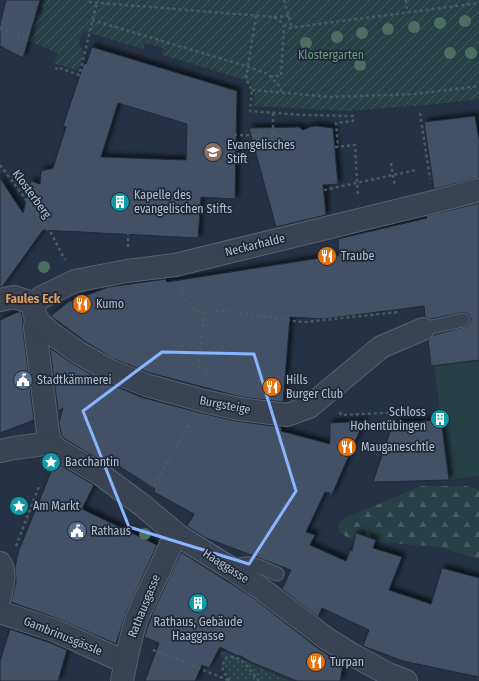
<svg xmlns="http://www.w3.org/2000/svg" width="479" height="681" font-family="'Fira Sans Condensed',sans-serif">
	<defs>
		<pattern id="forest-firs" width="22" height="20" patternUnits="userSpaceOnUse"><rect width="22" height="20" fill="#274045"/><path d="M5 1l3.5 6h-7zM16 11l3.5 6h-7z" fill="#445a5f"/></pattern>
		<pattern id="park-dots" width="8" height="8" patternUnits="userSpaceOnUse"><rect width="8" height="8" fill="#274045"/><path d="M2 2h.1M6 6h.1" fill="none" stroke="#445a5f" stroke-width="1.8" stroke-linecap="round"/></pattern>
		<pattern id="garden-furrows" width="10" height="10" patternUnits="userSpaceOnUse"><rect width="10" height="10" fill="#274045"/><path d="M-1 1l2-2M0 10L10 0M9 11l2-2" fill="none" stroke="#445a5f"/></pattern>
		<filter id="shadow"><feDropShadow dx="3.5" dy="-3.5" stdDeviation="2" flood-color="#0009"/></filter>
	</defs>
	<rect width="100%" height="100%" fill="#253144"/>
	<!-- grass -->
	<polygon fill="#274045" points="457,297 467,361 479,360 479,476 449,480 426,304"/>
	<!-- forest -->
	<polygon fill="url(#forest-firs)" points="421,486 467,486 479,490 479,559 439,547 352,540 339,532 339,523 345,518"/>
	<!-- park -->
	<polygon fill="url(#park-dots)" points="220,650 290,681 228,681"/>
	<!-- garden -->
	<polygon fill="url(#garden-furrows)" points="45,0 479,0 479,99 436,104 347,111 253,106 255,91 249,81 162,55 163,48 145,43 143,49 83,31 79,42 84,53 79,69 74,70 54,63 58,53 29,41 36,14 41,15"/>
	<!-- building -->
	<g fill="#435166" stroke="#202a3a" fill-rule="evenodd" filter="url(#shadow)">
		<polygon points="6,0 40,0 23,58 0,46 0,25"/>
		<path d="M92,47L237,91L235,199L201,197L198,238L43,230L2,287H0V178L23,213L31,181L40,184L41,171L53,168L66,127L63,126L84,63L86,64ZM118,103L187,124L186,160L101,157Z"/>
		<polygon points="475,116 479,140 479,178 434,189 424,122"/>
		<polygon points="316,126 333,128 338,184 323,185 326,215 276,227 249,128 299,127 303,130 310,127"/>
		<polygon points="479,203 479,360 431,366 428,341 434,335 468,326 470,323 471,319 469,315 465,312 431,319 425,317 424,306 324,319 290,317 283,402 241,397 150,373 114,359 86,342 51,316 68,302 109,287 166,279 167,282 339,255 338,239 427,218 426,216"/>
		<polygon points="18,312 21,312 23,319 23,330 34,420 0,433 0,320"/>
		<polygon points="50,348 73,364 103,381 141,397 201,413 236,421 281,427 281,431 330,444 330,423 364,421 330,499 330,493 325,492 306,532 315,535 310,545 346,561 350,550 352,551 356,533 376,540 373,548 402,557 389,590 431,604 442,568 479,578 479,677 403,661 363,646 369,630 322,608 318,617 282,589 291,570 206,538 187,526 194,514 154,492 155,489 111,461 108,465 65,439 62,436 59,423 63,408 58,411"/>
		<polygon points="441,420 449,480 373,482 393,423"/>
		<polygon points="53,461 94,485 82,509 157,545 126,613 116,644 61,620 11,602 16,582 15,567 19,550 53,467 52,465"/>
		<polygon points="181,552 252,597 319,649 343,665 340,681 297,681 251,662 239,655 238,656 220,647 209,668 202,665 195,681 145,681 159,643 144,637 153,612"/>
		<polygon points="10,629 51,643 67,650 58,681 0,681 0,661"/>
	</g>
	<g fill="none" stroke-linecap="round" stroke-linejoin="round">
		<defs>
			<g id="lane">
				<polyline points="423,329 463,320"/>
				<path d="M232,569C249,558 260,567 277,574"/>
			</g>
			<g id="street">
				<polyline points="0,300 14,297 35,304"/>
				<polyline points="36,317 35,328 48,433 51,443 57,449 100,474 142,505 179,536 232,569 259,587 327,639 353,655 388,674 406,681"/>
				<polyline points="423,329 381,347 309,407 287,415 239,409 204,401 146,385 109,370 79,353 51,333 39,322 34,313 34,309 36,302 42,297 75,281 127,271 175,265 433,202 479,190"/>
				<polyline points="0,451 14,448 51,443"/>
				<path d="M0,563C7,574 2,586 0,597"/>
				<polyline points="0,612 56,631 125,662"/>
				<path d="M122,681C126,660 130,638 137,618C149,589 165,562 175,533"/>
			</g>
		</defs>
		<!-- lane casing -->
		<use href="#lane" stroke="#576170" stroke-width="15"/>
		<!-- street casing -->
		<use href="#street" stroke="#576170" stroke-width="24"/>
		<!-- path -->
		<g stroke="#455d61" stroke-width="2.5" stroke-dasharray="3 3" stroke-linecap="butt">
			<polyline points="284,0 292,28"/>
			<polyline points="406,0 407,12"/>
			<polyline points="89,2 274,17 289,28 479,3"/>
			<polyline points="256,16 246,79 252,90 250,111 302,115 353,116 353,121 336,123 338,147"/>
			<polyline points="274,17 289,16"/>
			<polyline points="92,20 249,67 268,74 281,88 281,92"/>
			<polyline points="0,28 27,37"/>
			<path d="M56,70L57,67L79,75C86,51 90,27 97,3"/>
			<polyline points="270,76 281,76 284,25"/>
			<polyline points="252,90 331,97 415,94 479,86"/>
			<polyline points="273,113 273,136"/>
			<polyline points="420,113 430,179"/>
			<polyline points="234,135 285,136"/>
			<polyline points="335,147 355,145 357,183 358,195"/>
			<polyline points="391,163 395,187"/>
			<polyline points="0,165 51,233 65,260"/>
			<polyline points="324,190 416,170"/>
			<polyline points="128,247 128,234"/>
			<path d="M181,287C184,296 188,307 198,311C205,314 215,311 222,311C250,311 277,321 305,322L398,312"/>
			<polyline points="203,312 203,324 199,367 208,369 207,377"/>
			<polyline points="340,412 341,415 405,412"/>
			<polyline points="154,485 191,422"/>
			<polyline points="16,546 40,484"/>
			<polyline points="153,650 228,680"/>
			<path d="M229,681C223,669 219,669 227,657C244,655 249,671 259,681"/>
		</g>
		<!-- lane -->
		<use href="#lane" stroke="#394353" stroke-width="13"/>
		<!-- street -->
		<use href="#street" stroke="#394353" stroke-width="22"/>
	</g>
	<!-- trees -->
	<g fill="#4c6e61">
		<circle cx="465" cy="21" r="6"/>
		<circle cx="440" cy="23" r="6"/>
		<circle cx="414" cy="27" r="6"/>
		<circle cx="388" cy="29" r="6"/>
		<circle cx="362" cy="33" r="6"/>
		<circle cx="337" cy="37" r="6"/>
		<circle cx="306" cy="43" r="6"/>
		<circle cx="450" cy="53" r="6"/>
		<circle cx="471" cy="53" r="6"/>
		<circle cx="360" cy="65" r="6"/>
		<circle cx="44" cy="267" r="6"/>
		<circle cx="145" cy="534" r="6"/>
	</g>
	<!-- marked area -->
	<path fill="none" stroke="#89b4ff" stroke-width="3" stroke-linejoin="round" d="M162,352L254,354L296,491L249,564L129,527L83,411Z"/>
	<!-- icons -->
	<defs>
		<symbol id="university-disc" viewBox="-11 -11 22 22"><circle r="9.5" fill="#8d6e63" stroke="#1e2839"/><path d="M0-5L7-2L0 1L-7-2ZM-4 1L0 2.5L4 1V4Q0 6-4 4Z" fill="#fff"/></symbol>
		<symbol id="building-disc" viewBox="-11 -11 22 22"><circle r="9.5" fill="#0f9aa8" stroke="#1e2839"/><path d="M-4-6H4V6H1V3H-1V6H-4ZM-2.5-4.3h1.7v1.8h-1.7ZM.8-4.3h1.7v1.8H.8ZM-2.5-1h1.7V.8h-1.7ZM.8-1h1.7V.8H.8Z" fill="#fff"/></symbol>
		<symbol id="restaurant-disc" viewBox="-11 -11 22 22"><circle r="9.5" fill="#e8710a" stroke="#1e2839"/><path d="M-5-6h1v4h1v-4h1v4h1v-4h1v5L-1.5 .5V6h-2V.5L-5-1ZM5-6V6H3V1.5H1.5Q1.5-4 5-6Z" fill="#fff"/></symbol>
		<symbol id="civic-disc" viewBox="-11 -11 22 22"><circle r="9.5" fill="#5c6f8a" stroke="#1e2839"/><path d="M-.6-6.5H3V-4.5H.6V-3L4-1V1h2V6H-6V1h2V-1L-.6-3ZM-1.2 2.5V6h2.4V2.5Z" fill="#fff"/></symbol>
		<symbol id="sight-disc" viewBox="-11 -11 22 22"><circle r="9.5" fill="#0f9aa8" stroke="#1e2839"/><path d="M0-6L1.8-2.2L6-1.7L2.9 1.2L3.7 5.4L0 3.3L-3.7 5.4L-2.9 1.2L-6-1.7L-1.8-2.2Z" fill="#fff"/></symbol>
	</defs>
	<g fill-rule="evenodd">
		<use href="#university-disc" x="202" y="141" width="22" height="22"/>
		<use href="#building-disc" x="109" y="191" width="22" height="22"/>
		<use href="#restaurant-disc" x="316" y="245" width="22" height="22"/>
		<use href="#restaurant-disc" x="71" y="293" width="22" height="22"/>
		<use href="#civic-disc" x="12" y="369" width="22" height="22"/>
		<use href="#restaurant-disc" x="261" y="376" width="22" height="22"/>
		<use href="#building-disc" x="429" y="408" width="22" height="22"/>
		<use href="#restaurant-disc" x="336" y="436" width="22" height="22"/>
		<use href="#sight-disc" x="40" y="451" width="22" height="22"/>
		<use href="#sight-disc" x="8" y="495" width="22" height="22"/>
		<use href="#civic-disc" x="66" y="520" width="22" height="22"/>
		<use href="#building-disc" x="187" y="592" width="22" height="22"/>
		<use href="#restaurant-disc" x="305" y="651" width="22" height="22"/>
	</g>
	<g text-anchor="middle" stroke-width="3.5" stroke-linejoin="round" paint-order="stroke">
		<!-- park labels -->
		<g font-size="12" fill="#6c9f79" stroke="#1e2839">
			<text x="331" y="59">Klostergarten</text>
		</g>
		<!-- poi labels -->
		<g font-size="12" fill="#b6bfcd" stroke="#1e2839" text-anchor="start">
			<text x="227" y="149">Evangelisches<tspan x="227" dy="14">Stift</tspan></text>
			<text x="134" y="199">Kapelle des<tspan x="134" dy="14">evangelischen Stifts</tspan></text>
			<text x="341" y="260">Traube</text>
			<text x="96" y="308">Kumo</text>
			<text x="37" y="384">Stadtkämmerei</text>
			<text x="286" y="384">Hills<tspan x="286" dy="14">Burger Club</tspan></text>
			<text x="426" y="416" text-anchor="end">Schloss<tspan x="426" dy="14">Hohentübingen</tspan></text>
			<text x="361" y="451">Mauganeschtle</text>
			<text x="65" y="466">Bacchantin</text>
			<text x="33" y="510">Am Markt</text>
			<text x="91" y="535">Rathaus</text>
			<text x="198" y="626" text-anchor="middle">Rathaus, Gebäude<tspan x="198" dy="14">Haaggasse</tspan></text>
			<text x="330" y="666">Turpan</text>
		</g>
		<!-- street labels -->
		<g font-size="12" fill="#b6bfcd" stroke="#1e2839">
			<text transform="translate(32 194) rotate(54)" y="4">Klosterberg</text>
			<text transform="translate(255 245) rotate(-14)" y="4">Neckarhalde</text>
			<text transform="translate(225 405) rotate(11)" y="4">Burgsteige</text>
			<text transform="translate(226 566) rotate(33)" y="4">Haaggasse</text>
			<text transform="translate(144 606) rotate(-68)" y="4">Rathausgasse</text>
			<text transform="translate(63 636) rotate(22)" y="4">Gambrinusgässle</text>
		</g>
		<!-- neighbourhood labels -->
		<g font-size="13" font-weight="bold" fill="#dd9a61" stroke="#1e2839">
			<text x="33" y="303">Faules Eck</text>
		</g>
	</g>
</svg>
